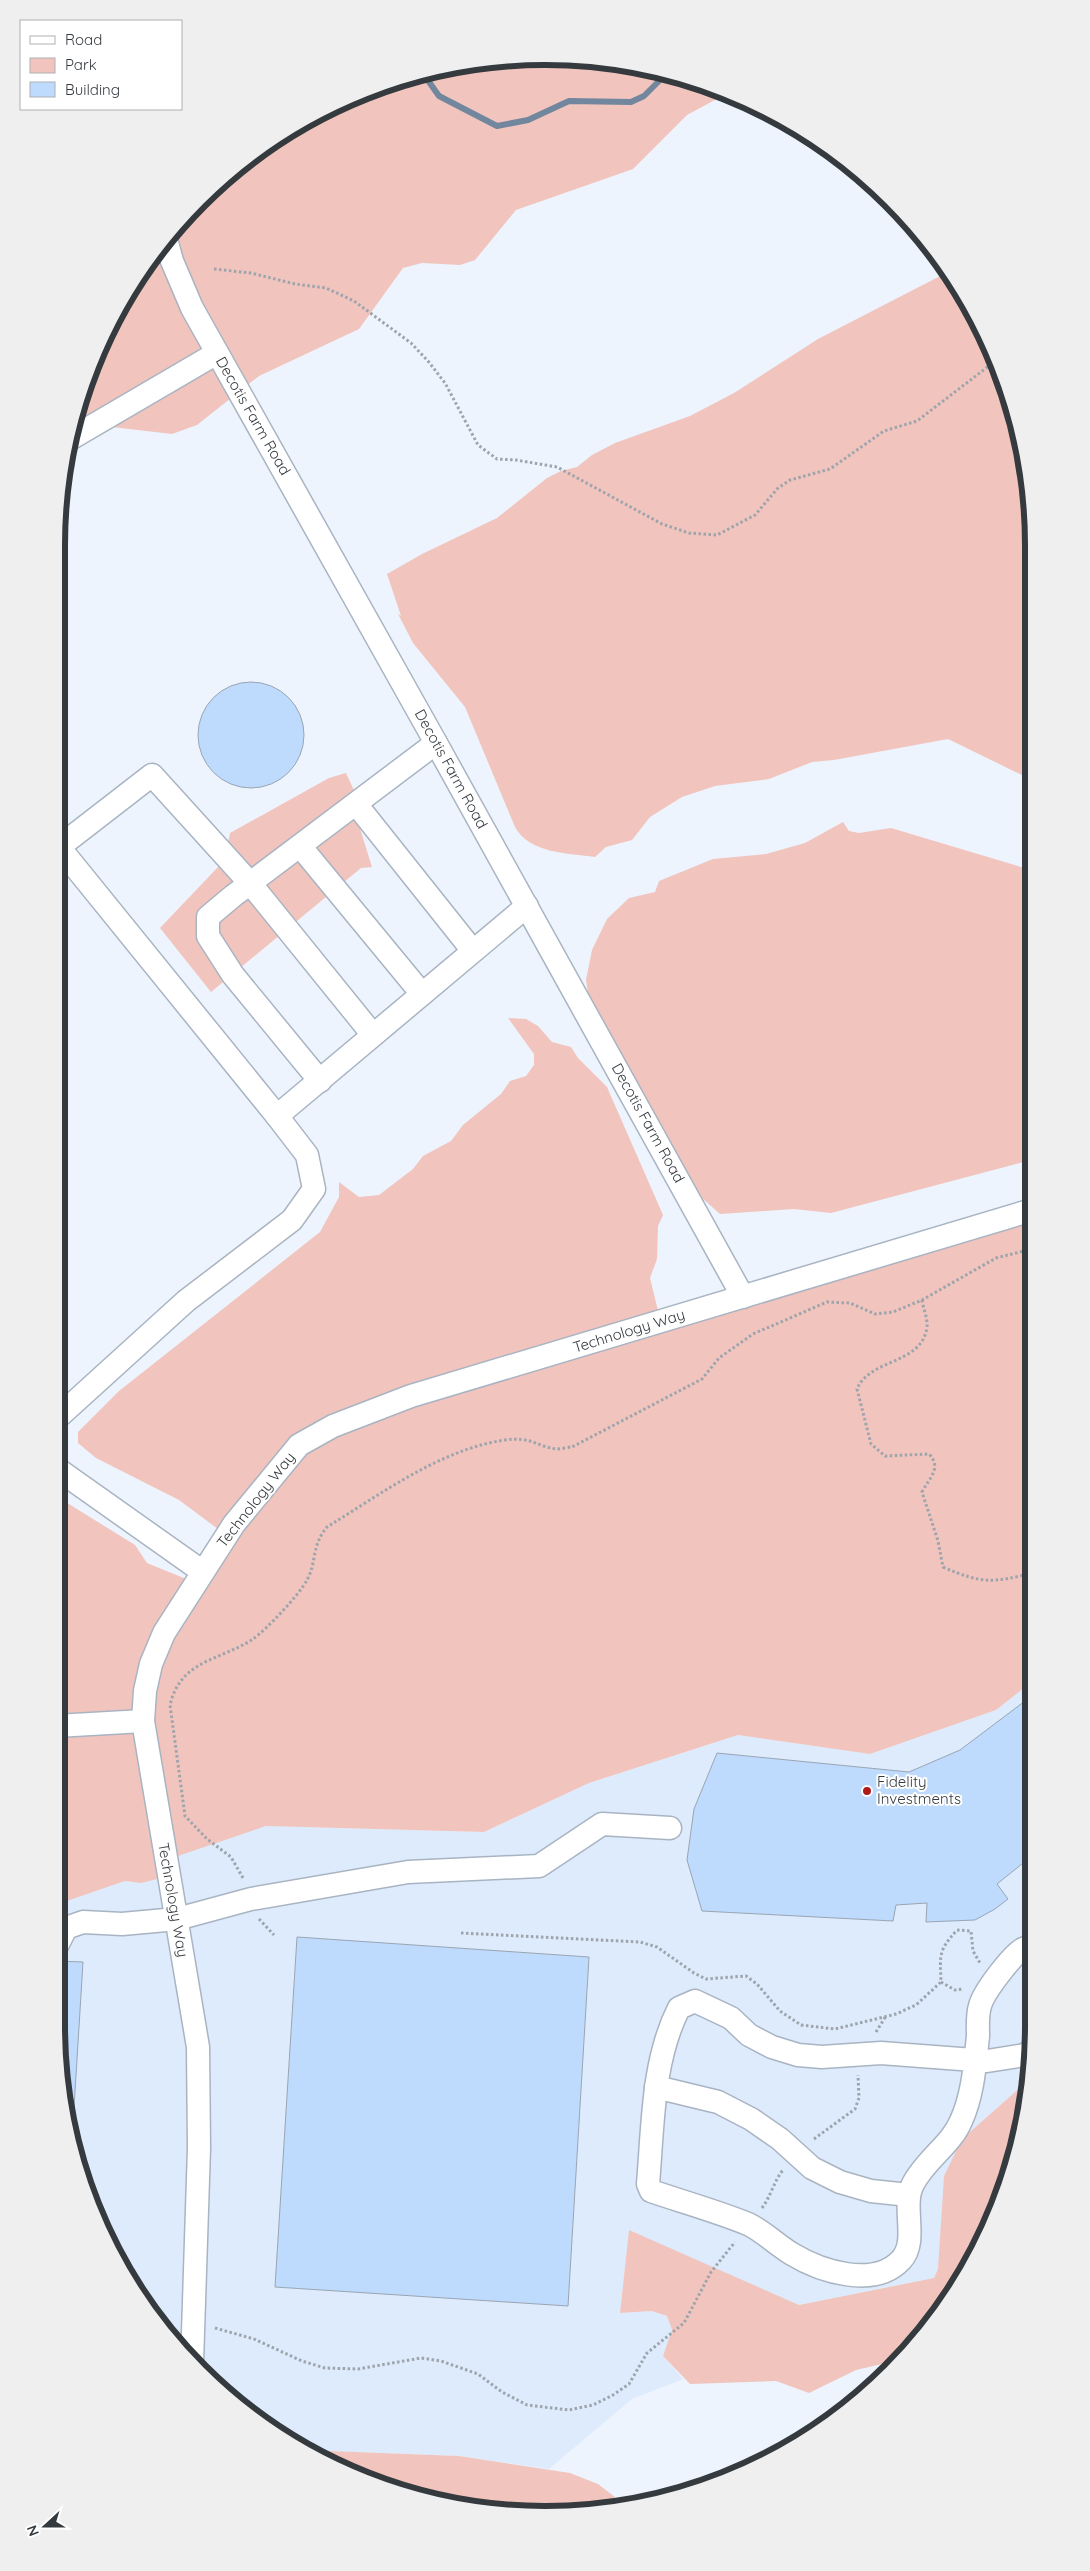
<svg xmlns="http://www.w3.org/2000/svg" width="1090" height="2571" font-family="Quicksand,sans-serif">
	<rect width="100%" height="100%" fill="#edf4fd"/>
	<!-- built -->
	<polygon fill="#ddebfc" points="1033,1681 1034,2026 1030,2079 962,2139 938,2269 934,2278 799,2305 629,2231 620,2313 652,2311 667,2316 672,2330 663,2356 683,2379 632,2399 549,2469 459,2456 303,2450 223,2394 177,2348 135,2289 136,2270 110,2245 82,2183 66,2121 56,2026 56,1902 64,1902 125,1881 141,1883 171,1858 266,1826 484,1832 589,1783 738,1735 870,1754 996,1710"/>
	<!-- green -->
	<g fill="#f1c5be">
		<polygon points="513,57 609,60 702,82 726,94 687,115 633,169 516,210 475,260 460,265 422,263 403,268 359,329 259,376 197,425 172,434 103,426 68,449 82,388 122,301 177,223 247,157 329,107 418,73"/>
		<path d="M946,273L983,329L1030,481V779L948,739L834,760L812,762L769,779L715,786L682,797L650,817L632,840L606,847L595,857C568,853 530,854 515,827L465,707L413,643L398,614L401,616L387,574L422,554L497,518L547,478L561,471L577,467L592,455L615,443L690,416L734,393L818,339Z"/>
		<path d="M346,773L357,797V819L372,867L361,868L211,992L160,928L218,867C220,853 229,846 230,833L329,778Z"/>
		<polygon points="843,822 849,831 859,833 891,828 1031,870 1031,1160 831,1213 794,1209 720,1214 685,1183 590,1007 586,980 592,950 607,919 629,898 655,892 659,881 713,859 766,854 805,843"/>
		<polygon points="508,1018 526,1019 538,1026 552,1042 571,1047 578,1058 607,1087 663,1215 658,1226 657,1259 650,1278 660,1319 1032,1211 1033,1681 996,1710 870,1754 738,1735 589,1783 484,1832 266,1826 172,1858 169,1876 141,1883 125,1881 64,1902 56,1902 56,1496 135,1545 147,1563 196,1583 222,1532 179,1500 96,1458 78,1443 78,1432 119,1391 320,1232 339,1197 339,1182 359,1197 379,1195 413,1169 423,1156 451,1141 463,1125 501,1094 510,1081 526,1076 534,1065 534,1054"/>
		<polygon points="1030,2079 1008,2183 968,2270 933,2324 899,2360 856,2370 809,2393 776,2381 690,2384 663,2356 672,2330 667,2316 652,2311 620,2313 629,2230 799,2305 934,2278 938,2269 944,2176 962,2139"/>
		<polygon points="110,2245 136,2270 135,2289 122,2270"/>
		<polygon points="303,2450 459,2456 570,2473 598,2484 615,2497 610,2508 545,2515 481,2511 388,2489"/>
	</g>
	<g fill="none" stroke-linecap="round" stroke-linejoin="round">
		<!-- stream -->
		<polyline stroke="#72869e" stroke-width="6" points="422,72 439,96 497,126 528,120 569,101 631,102 644,96 666,74"/>
	</g>
	<!-- building -->
	<g fill="#bedafc" stroke="#9aa5b3">
		<circle cx="251" cy="735" r="53"/>
		<polygon points="1033,1695 1033,1855 997,1884 1008,1899 995,1909 975,1920 926,1922 927,1903 896,1905 893,1921 702,1911 687,1860 694,1809 717,1753 909,1772 960,1750"/>
		<polygon points="297,1937 589,1957 568,2306 275,2287"/>
		<polygon points="56,1961 83,1962 74,2108 64,2108 56,2026"/>
	</g>
	<g fill="none" stroke-linecap="round" stroke-linejoin="round">
		<defs>
			<g id="minor">
				<polyline points="166,239 172,261 192,308 436,743 743,1297"/>
				<polyline points="70,439 217,353"/>
				<polyline points="356,804 473,951"/>
				<polyline points="300,846 422,994"/>
				<polyline points="320,1081 233,975 208,936 208,917 233,896 436,743"/>
				<polyline points="277,1116 59,847 152,775 250,883 373,1035"/>
				<polyline points="56,1419 186,1301 292,1220 314,1189 307,1155 277,1116 527,906"/>
				<polyline points="56,1468 203,1572"/>
				<polyline points="56,1726 143,1721"/>
				<polyline points="56,1948 66,1928 83,1922 122,1924 177,1919 251,1899 408,1872 539,1866 602,1824 670,1828"/>
				<path d="M1032,2050L1025,2055L987,2061L881,2053L822,2057L798,2055L772,2047L749,2035L731,2018L695,2001L679,2008C652,2061 653,2126 648,2184L651,2191C683,2202 716,2211 748,2224C763,2231 777,2245 792,2254C820,2271 874,2289 901,2260C919,2241 901,2206 913,2184C925,2160 951,2145 961,2121C973,2095 975,2064 978,2036C978,2027 977,2015 980,2006C983,1993 1011,1956 1023,1949C1026,1947 1030,1947 1034,1946"/>
				<polyline points="656,2087 718,2102 751,2119 780,2139 812,2168 840,2182 871,2191 909,2195"/>
				<polyline points="192,2363 199,2148 198,2047 143,1721 145,1691 151,1664 164,1633 234,1524 299,1445 333,1426 411,1396 1032,1210"/>
			</g>
		</defs>
		<!-- minor casing -->
		<use href="#minor" stroke="#a9b4c2" stroke-width="25"/>
		<!-- path -->
		<g stroke="#9ea4ac" stroke-width="3" stroke-dasharray="2.5 2.5" stroke-linecap="butt">
			<polyline points="214,269 251,273 295,284 326,288 354,301 411,343 428,361 445,383 478,445 497,459 516,460 557,467 662,524 689,533 717,535 755,515 778,488 790,480 830,469 884,431 917,421 994,362"/>
			<path d="M922,1300C923,1308 928,1319 927,1327C922,1365 870,1358 857,1389L871,1444L885,1456L929,1454C942,1468 930,1477 922,1492L938,1541L943,1567C982,1584 992,1583 1033,1573"/>
			<path d="M243,1878L231,1857L207,1839L185,1816L170,1705C181,1659 220,1661 253,1639C266,1630 300,1594 307,1580C317,1562 311,1546 327,1527C381,1494 441,1449 505,1440C532,1436 537,1447 557,1449C562,1449 568,1447 572,1447L702,1379L719,1358L753,1334L827,1302L850,1303L875,1314L893,1312L922,1300L996,1258L1032,1249"/>
			<polyline points="259,1919 274,1935"/>
			<path d="M461,1933L640,1942L657,1947L694,1973L706,1979L746,1976L757,1984L780,2011L801,2025L835,2029L896,2014L916,2005L941,1982C940,1955 938,1951 957,1930L971,1931L973,1951L980,1963"/>
			<polyline points="941,1982 955,1990 963,1989"/>
			<polyline points="876,2032 886,2016"/>
			<polyline points="814,2139 855,2109 859,2098 858,2075"/>
			<path d="M762,2208C771,2196 774,2181 783,2170"/>
			<polyline points="215,2328 254,2339 302,2361 325,2368 358,2369 421,2358 441,2361 478,2374 502,2392 527,2405 569,2410 593,2405 613,2395 629,2384 647,2353 684,2323 711,2272 735,2242"/>
		</g>
		<!-- minor -->
		<use href="#minor" stroke="#fff" stroke-width="22"/>
	</g>
	<!-- markers -->
	<circle fill="#ad1c19" stroke="#fff" stroke-width="2" cx="867" cy="1791" r="5"/>
	<g text-anchor="middle" stroke-width="4" stroke-linejoin="round" paint-order="stroke">
		<!-- street labels -->
		<g font-size="15" fill="#353a3f" stroke="#fff">
			<text transform="translate(253 416) rotate(60)" y="5">Decotis Farm Road</text>
			<text transform="translate(451 769) rotate(61)" y="5">Decotis Farm Road</text>
			<text transform="translate(648 1123) rotate(61)" y="5">Decotis Farm Road</text>
			<text transform="translate(629 1331) rotate(-17)" y="5">Technology Way</text>
			<text transform="translate(256 1500) rotate(-52)" y="5">Technology Way</text>
			<text transform="translate(173 1900) rotate(80)" y="5">Technology Way</text>
		</g>
		<!-- poi labels -->
		<g font-size="15" fill="#353a3f" stroke="#fff" text-anchor="start">
			<text x="877" y="1787">Fidelity<tspan x="877" dy="17">Investments</tspan></text>
		</g>
	</g>
	<!-- crop -->
	<path d="M0 0H1090V2571H0ZM545 65H545A480 480 0 0 1 1025 545V2026A480 480 0 0 1 545 2506H545A480 480 0 0 1 65 2026V545A480 480 0 0 1 545 65Z" fill="#efeff0" fill-rule="evenodd"/>
	<path fill="none" stroke="#353a3f" stroke-width="6" d="M545 65H545A480 480 0 0 1 1025 545V2026A480 480 0 0 1 545 2506H545A480 480 0 0 1 65 2026V545A480 480 0 0 1 545 65Z"/>
	<!-- legend -->
	<rect x="20" y="20" width="162" height="90" fill="#ffffff" stroke="#aeb0b2"/>
	<rect x="30" y="36" width="25" height="8" fill="#ffffff" stroke="#aeb0b2"/>
	<text x="65" y="45" font-size="15" fill="#353a3f">Road</text>
	<rect x="30" y="58" width="25" height="15" fill="#f1c5be" stroke="#aeb0b2"/>
	<text x="65" y="70" font-size="15" fill="#353a3f">Park</text>
	<rect x="30" y="82" width="25" height="15" fill="#bedafc" stroke="#aeb0b2"/>
	<text x="65" y="95" font-size="15" fill="#353a3f">Building</text>
	<!-- north arrow -->
	<g transform="translate(45 2526) rotate(249)" stroke="#ffffff" stroke-width="4" paint-order="stroke">
	<path d="M0-4L9 19L0 12L-9 19Z" fill="#353a3f"/>
	<text y="-8" font-size="14" font-weight="bold" text-anchor="middle" fill="#353a3f">N</text>
	</g>
</svg>
